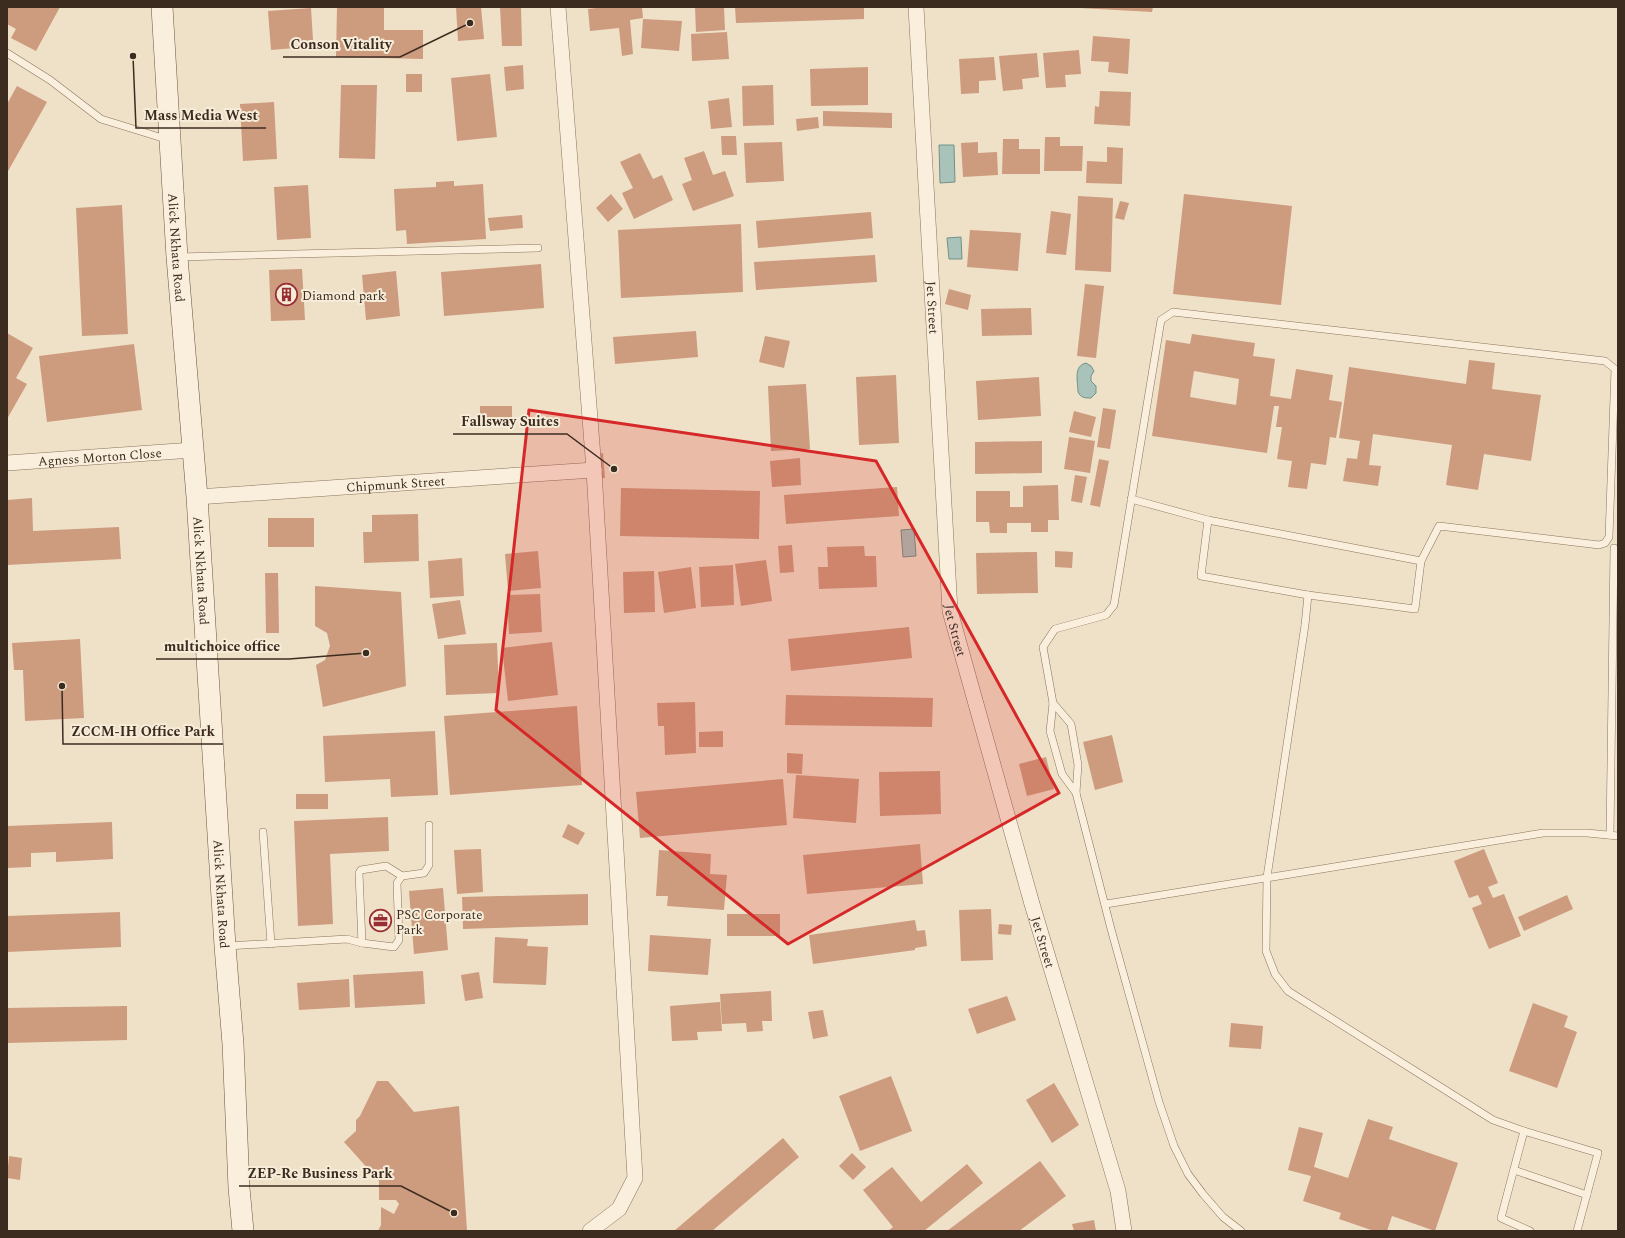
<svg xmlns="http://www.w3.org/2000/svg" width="1625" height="1238" font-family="Spectral,serif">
	<rect width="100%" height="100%" fill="#efe1c8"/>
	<!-- water -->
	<g fill="#a9c3ba" stroke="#6f9287">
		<polygon points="939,145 954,145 955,182 940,183"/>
		<polygon points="961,237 962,259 949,259 947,238"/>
		<path d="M1086,363L1091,366L1094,371L1091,376V381L1096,386V393L1091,398C1085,398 1081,398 1078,392C1078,381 1073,366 1086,363Z"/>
		<polygon points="914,529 916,556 903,557 901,530"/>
	</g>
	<!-- building -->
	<g fill="#cd9b7e" fill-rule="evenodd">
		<polygon points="7,7 60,7 36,51 11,38 16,29 7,24"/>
		<polygon points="337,7 384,8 384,30 423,30 423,59 336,57"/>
		<polygon points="456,7 481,7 484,39 458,41"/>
		<polygon points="500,7 521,7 522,46 502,46"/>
		<polygon points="605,7 642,7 643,18 630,20 633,54 622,56 619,28 590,31 588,9"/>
		<polygon points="695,7 724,7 725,30 696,32"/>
		<polygon points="735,7 864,7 864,19 736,23"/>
		<polygon points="1080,7 1153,7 1152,12 1080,8"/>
		<polygon points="311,8 313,40 295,42 295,48 271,50 268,11"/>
		<polygon points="643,19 682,21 679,51 641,48"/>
		<polygon points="727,32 729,59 692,61 691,34"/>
		<polygon points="1093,36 1130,39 1128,74 1108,72 1109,62 1091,61"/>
		<polygon points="1079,50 1081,74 1065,75 1066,87 1046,88 1043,53"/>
		<polygon points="1037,53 1039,77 1022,79 1023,89 1003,91 999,56"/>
		<polygon points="994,57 996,80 979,81 979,93 961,94 959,59"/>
		<polygon points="523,65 524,89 506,91 504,67"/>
		<polygon points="868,67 868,105 811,106 810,69"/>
		<rect x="406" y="74" width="16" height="18"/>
		<polygon points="490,74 497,137 457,141 451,78"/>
		<polygon points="341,85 377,85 375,159 339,158"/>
		<polygon points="773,85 774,125 743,126 742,86"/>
		<polygon points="17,86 47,102 7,173 7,104"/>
		<polygon points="1100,91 1131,92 1130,126 1094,124 1095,106 1099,107"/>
		<polygon points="729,98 732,127 711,129 708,101"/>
		<polygon points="274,102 277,159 243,161 240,104"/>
		<polygon points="823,111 892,113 892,128 823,126"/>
		<polygon points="818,117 819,128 797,131 796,119"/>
		<polygon points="721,136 736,136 737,155 722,155"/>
		<polygon points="1045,137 1060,137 1060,146 1083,146 1082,171 1044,171"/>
		<polygon points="1003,139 1019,139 1019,149 1040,149 1040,174 1002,174"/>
		<polygon points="782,142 784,181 746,183 744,143"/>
		<polygon points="978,142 978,153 997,152 998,175 963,177 961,143"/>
		<polygon points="1107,147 1123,148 1122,184 1086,183 1087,161 1107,162"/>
		<polygon points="704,151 713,175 725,171 734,196 693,211 682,184 692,180 684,158"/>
		<polygon points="640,153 653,179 662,175 673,200 634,219 622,193 633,188 620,162"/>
		<polygon points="454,181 454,186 483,184 486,239 407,244 406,230 396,231 394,189 436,187 436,182"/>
		<polygon points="308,185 311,238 277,240 274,187"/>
		<polygon points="611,194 623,209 608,222 596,208"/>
		<polygon points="1184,194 1292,206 1281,305 1173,294"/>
		<polygon points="1078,196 1113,198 1111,272 1075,270"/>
		<polygon points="1120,201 1129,203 1124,220 1115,218"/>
		<polygon points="122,205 128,334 82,336 76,208"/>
		<polygon points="1051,211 1071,214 1066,255 1046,253"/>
		<polygon points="871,212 873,238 758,248 756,221"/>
		<polygon points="522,215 523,228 490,231 488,218"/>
		<polygon points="741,224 743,292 621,298 618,230"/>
		<polygon points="970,230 1021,233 1018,271 967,267"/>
		<polygon points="875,255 877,282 756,290 754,262"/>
		<polygon points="541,264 544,308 444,316 441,272"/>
		<polygon points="302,269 305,320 271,321 269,270"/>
		<polygon points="396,271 400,316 366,320 362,275"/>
		<polygon points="1085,284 1104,286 1096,358 1077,356"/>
		<polygon points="949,289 971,295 968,310 945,304"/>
		<polygon points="1031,308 1032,335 982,336 981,309"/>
		<polygon points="696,331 698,357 615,364 613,337"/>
		<polygon points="7,333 33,348 16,378 27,384 7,419"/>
		<path d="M1192,334L1255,343L1253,356L1275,359L1270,396L1291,399L1296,369L1333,375L1329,400L1342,402L1336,438L1330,437L1326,465L1311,463L1307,489L1288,487L1292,461L1277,459L1282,427H1276L1279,406H1274L1267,453L1152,436L1166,340L1190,344ZM1194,371L1239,379L1236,405L1190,397Z"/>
		<polygon points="765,336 790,341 784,368 759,362"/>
		<polygon points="134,344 142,410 47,422 39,356"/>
		<polygon points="1469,360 1495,363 1492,389 1541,395 1531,461 1484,454 1478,490 1446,485 1452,445 1373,434 1369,465 1381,466 1378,486 1343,481 1347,458 1357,459 1360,441 1339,438 1349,367 1466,384"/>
		<polygon points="896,375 899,443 859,445 856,377"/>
		<polygon points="1039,377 1041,416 978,420 976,381"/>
		<polygon points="806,384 810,449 771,451 768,386"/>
		<polygon points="480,406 512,406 512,418 480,417"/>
		<polygon points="1103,408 1116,410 1110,449 1097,447"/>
		<polygon points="1074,411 1096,417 1091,437 1069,432"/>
		<polygon points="1069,437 1095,441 1090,473 1064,469"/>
		<polygon points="1042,441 1042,473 975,474 975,442"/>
		<polygon points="603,453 605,478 596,479 595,454"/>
		<polygon points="800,458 801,485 772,487 770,461"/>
		<polygon points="1099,459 1109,461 1100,507 1090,505"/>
		<polygon points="1075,475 1087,477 1082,503 1071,501"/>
		<polygon points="1058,485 1059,520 1048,520 1048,532 1031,532 1031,523 1007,523 1007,533 990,533 989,522 976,522 976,491 1010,491 1010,507 1023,507 1023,486"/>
		<polygon points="897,487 899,516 786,524 784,495"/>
		<polygon points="621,488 760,491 759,539 620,536"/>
		<polygon points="32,498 33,531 119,527 121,559 7,565 7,500"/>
		<polygon points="418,514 419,561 364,563 363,532 372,532 372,515"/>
		<rect x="268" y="518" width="46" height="29"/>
		<polygon points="792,545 794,572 780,573 778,546"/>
		<polygon points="864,546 865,556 876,556 877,587 819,589 818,567 828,567 827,547"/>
		<polygon points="538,551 541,588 508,591 505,554"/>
		<polygon points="1055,551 1073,552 1072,568 1055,567"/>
		<polygon points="1037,552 1038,593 977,594 976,553"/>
		<polygon points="462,558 464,596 430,598 428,561"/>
		<polygon points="766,560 772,601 741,606 735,564"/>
		<polygon points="733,565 734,605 701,607 699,567"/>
		<polygon points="691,567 696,608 664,613 658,572"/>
		<polygon points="654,571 655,612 624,613 623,572"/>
		<polygon points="265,573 278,573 279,633 266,633"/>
		<polygon points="315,586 401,592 406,686 323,707 316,665 325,660 330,646 327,633 315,626"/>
		<polygon points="540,594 542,632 509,634 507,595"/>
		<polygon points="460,600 466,634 438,639 432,604"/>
		<polygon points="909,627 912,658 791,671 788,639"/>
		<polygon points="80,639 84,718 25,721 23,670 14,670 12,643"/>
		<polygon points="552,642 558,695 508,701 502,648"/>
		<polygon points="497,643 499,693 446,695 444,645"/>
		<polygon points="786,695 933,698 932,727 785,725"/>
		<polygon points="695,702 696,753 665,755 664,726 658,726 657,703"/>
		<polygon points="577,706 582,785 450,795 444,716"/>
		<polygon points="435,731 438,795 391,797 390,779 325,782 323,736"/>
		<polygon points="723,731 723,747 699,747 699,732"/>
		<polygon points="1112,735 1123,782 1095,790 1083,742"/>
		<polygon points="787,753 803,754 802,774 787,773"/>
		<polygon points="1046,757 1054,789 1027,796 1019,764"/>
		<polygon points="940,771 941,814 880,816 879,772"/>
		<polygon points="796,775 859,779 856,823 793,818"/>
		<polygon points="783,779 787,825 640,838 636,792"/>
		<rect x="296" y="794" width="32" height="15"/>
		<polygon points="388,817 389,851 330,854 333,924 298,926 294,821"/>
		<polygon points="112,822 113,859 56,862 56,852 31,853 31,867 7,868 7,826"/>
		<polygon points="568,824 585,833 578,845 562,837"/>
		<polygon points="920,844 923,884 807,894 803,855"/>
		<polygon points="481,849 483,892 457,894 454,850"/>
		<polygon points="1484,849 1498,883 1488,887 1493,898 1504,894 1521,936 1489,949 1472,908 1482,904 1478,895 1469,898 1454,861"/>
		<polygon points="659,850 711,854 710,874 727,875 724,910 667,906 668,896 656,896"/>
		<polygon points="443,888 448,950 414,954 409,891"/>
		<polygon points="588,894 588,925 463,929 462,897"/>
		<polygon points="1567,895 1573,909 1524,931 1518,917"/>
		<polygon points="991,909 993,960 961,961 959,910"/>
		<polygon points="120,912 121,947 7,952 7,916"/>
		<rect x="727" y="914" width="53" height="22"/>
		<polygon points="915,920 917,931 925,930 927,946 915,948 915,950 813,964 809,935"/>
		<polygon points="999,924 1012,925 1011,935 998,934"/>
		<polygon points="650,935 711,939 708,975 648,971"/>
		<polygon points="495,937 528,939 527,946 548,947 546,985 493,983"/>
		<polygon points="423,971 425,1004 355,1008 353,975"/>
		<polygon points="479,972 483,998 465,1001 461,975"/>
		<polygon points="349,979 350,1007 299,1010 297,983"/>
		<polygon points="771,991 772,1021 762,1021 763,1031 747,1032 746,1023 722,1024 720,994"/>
		<polygon points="1007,996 1016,1020 977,1034 968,1009"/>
		<polygon points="720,1002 722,1031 697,1032 698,1040 672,1041 670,1006"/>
		<polygon points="1533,1003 1568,1016 1564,1027 1577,1032 1557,1088 1509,1071"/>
		<polygon points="127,1006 127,1040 7,1043 7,1008"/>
		<polygon points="823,1010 828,1036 813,1039 808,1012"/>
		<polygon points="1231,1023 1263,1026 1261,1049 1229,1047"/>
		<polygon points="891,1076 912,1131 860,1151 839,1096"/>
		<polygon points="377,1081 388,1081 414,1112 459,1106 467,1231 378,1231 381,1225 381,1207 394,1214 399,1204 396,1200 379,1200 379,1181 344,1142 356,1131 356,1120 360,1116"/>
		<polygon points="1054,1083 1079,1125 1052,1143 1026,1100"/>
		<polygon points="1368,1119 1393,1127 1389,1139 1458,1163 1435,1231 1392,1216 1387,1231 1374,1231 1339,1219 1341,1213 1303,1201 1311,1176 1288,1170 1299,1127 1323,1133 1314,1167 1348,1178"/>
		<polygon points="783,1138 799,1157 712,1231 674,1231"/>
		<polygon points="852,1153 866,1167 853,1180 839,1166"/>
		<polygon points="9,1156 22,1158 20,1180 7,1178"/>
		<polygon points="1040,1161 1066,1196 1019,1231 947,1231"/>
		<polygon points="967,1164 983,1183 924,1231 888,1231 893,1227 863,1190 892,1167 921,1202"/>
		<polygon points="1094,1220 1096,1231 1074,1231 1072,1224"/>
	</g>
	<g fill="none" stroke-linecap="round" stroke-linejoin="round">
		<defs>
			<g id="service">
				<polyline points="7,53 50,80 101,119 169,140"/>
				<polyline points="179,257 538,248"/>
				<polyline points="1131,499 1208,520"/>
				<polygon points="1208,520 1421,561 1415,609 1308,595 1201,576"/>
				<polyline points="1308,595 1305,625 1267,877 1266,951 1275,974 1288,991 1493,1120 1524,1131 1598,1153 1577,1231"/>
				<polyline points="1053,703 1071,724 1078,765 1076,793 1111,929 1159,1102 1174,1146 1188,1174 1203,1194 1223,1217 1241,1231"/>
				<polyline points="1076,793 1062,774 1050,731 1053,703 1043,647 1055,629 1106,615 1114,605 1161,320 1173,312 1605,361 1615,369 1609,537 1605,543 1599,545 1439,526 1421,561"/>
				<polyline points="263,832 271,944"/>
				<polyline points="1610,835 1614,548"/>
				<polyline points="1106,904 1543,833 1587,833 1618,836"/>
				<polyline points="362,943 359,873 361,870 386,866 402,876"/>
				<polyline points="227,946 347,939 362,943 394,947 399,940 397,883 402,876 424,873 429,865 429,825"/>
				<polyline points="1524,1131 1501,1218 1530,1231"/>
				<polyline points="1514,1170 1587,1195"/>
			</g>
			<g id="minor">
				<polyline points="558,7 594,470 635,1178 619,1209 590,1231"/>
				<path id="s1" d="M916,7L950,611L1032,904L1118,1191L1124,1231"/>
				<path id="s2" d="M7,463L193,450"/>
				<path id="s3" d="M197,497L594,470"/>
			</g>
			<g id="secondary">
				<path id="s4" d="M162,7L177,257L197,497L225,946L233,1044L239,1188L243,1231"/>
			</g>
		</defs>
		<!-- service casing -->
		<use href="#service" stroke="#8b735d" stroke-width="8"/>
		<!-- minor casing -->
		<use href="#minor" stroke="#8b735d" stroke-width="16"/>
		<!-- secondary casing -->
		<use href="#secondary" stroke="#6d5440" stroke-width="22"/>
		<!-- service -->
		<use href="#service" stroke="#f9efdc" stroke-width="7"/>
		<!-- minor -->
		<use href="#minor" stroke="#f9efdc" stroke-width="15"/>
		<!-- secondary -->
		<use href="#secondary" stroke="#f9efdc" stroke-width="21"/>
	</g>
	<!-- marked area -->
	<path fill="#d62828" fill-opacity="0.2" stroke="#d62828" stroke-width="3" stroke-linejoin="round" d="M529,410L876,461L1059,793L788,944L496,710Z"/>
	<!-- icons -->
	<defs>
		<symbol id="building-ring" viewBox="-11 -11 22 22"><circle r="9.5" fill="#f6ecd8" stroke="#9a2d33" stroke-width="1.5"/><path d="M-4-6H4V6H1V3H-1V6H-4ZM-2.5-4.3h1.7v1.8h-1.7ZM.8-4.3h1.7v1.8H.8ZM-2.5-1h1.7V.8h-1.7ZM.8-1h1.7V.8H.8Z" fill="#9a2d33"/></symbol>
		<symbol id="office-ring" viewBox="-11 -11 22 22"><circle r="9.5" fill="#f6ecd8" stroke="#9a2d33" stroke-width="1.5"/><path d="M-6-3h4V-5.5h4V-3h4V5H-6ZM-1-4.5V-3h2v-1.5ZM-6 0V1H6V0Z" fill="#9a2d33"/></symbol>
	</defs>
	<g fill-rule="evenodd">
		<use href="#building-ring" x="274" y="282" width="25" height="25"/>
		<use href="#office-ring" x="368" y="908" width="25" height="25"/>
	</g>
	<g text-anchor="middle" stroke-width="4" stroke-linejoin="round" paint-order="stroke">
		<!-- street labels -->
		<g font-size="13" fill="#3c2c20" stroke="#f6ecd8">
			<text dy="5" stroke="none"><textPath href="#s4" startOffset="241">Alick Nkhata Road</textPath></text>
			<text dy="5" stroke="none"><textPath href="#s1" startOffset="301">Jet Street</textPath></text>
			<text dy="5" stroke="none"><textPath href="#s2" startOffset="93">Agness Morton Close</textPath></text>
			<text dy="5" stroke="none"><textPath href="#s3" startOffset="199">Chipmunk Street</textPath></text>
			<text dy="5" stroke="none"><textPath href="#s4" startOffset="565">Alick Nkhata Road</textPath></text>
			<text dy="5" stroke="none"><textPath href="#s1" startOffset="625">Jet Street</textPath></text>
			<text dy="5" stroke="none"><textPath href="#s4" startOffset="889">Alick Nkhata Road</textPath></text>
			<text dy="5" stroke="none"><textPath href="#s1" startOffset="949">Jet Street</textPath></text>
		</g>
		<!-- poi labels -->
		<g font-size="13" fill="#3c2c20" stroke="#f6ecd8" text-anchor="start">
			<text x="302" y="300">Diamond park</text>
			<text x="396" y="919">PSC Corporate<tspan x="396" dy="15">Park</tspan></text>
		</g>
	</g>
	<!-- callouts -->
	<path fill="none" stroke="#3c2c20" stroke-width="1.5" d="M470 23L400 57H283M133 56L136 128H266M614 469L567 434H453M366 653L289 659H156M62 686L63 744H223M454 1213L401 1186H239"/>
	<g fill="#3c2c20" stroke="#f6ecd8" stroke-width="1.5">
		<circle cx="470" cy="23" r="4"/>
		<circle cx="133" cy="56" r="4"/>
		<circle cx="614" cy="469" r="4"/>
		<circle cx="366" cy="653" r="4"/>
		<circle cx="62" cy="686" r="4"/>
		<circle cx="454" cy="1213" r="4"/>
	</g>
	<g font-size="14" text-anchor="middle" font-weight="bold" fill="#3c2c20" stroke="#f6ecd8" stroke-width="4" stroke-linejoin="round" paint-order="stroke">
		<text x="341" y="49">Conson Vitality</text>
		<text x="201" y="120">Mass Media West</text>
		<text x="510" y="426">Fallsway Suites</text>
		<text x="222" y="651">multichoice office</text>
		<text x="143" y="736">ZCCM-IH Office Park</text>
		<text x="320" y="1178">ZEP-Re Business Park</text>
	</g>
	<!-- border -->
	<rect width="1625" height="1238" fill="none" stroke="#3c2c20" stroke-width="16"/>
</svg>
